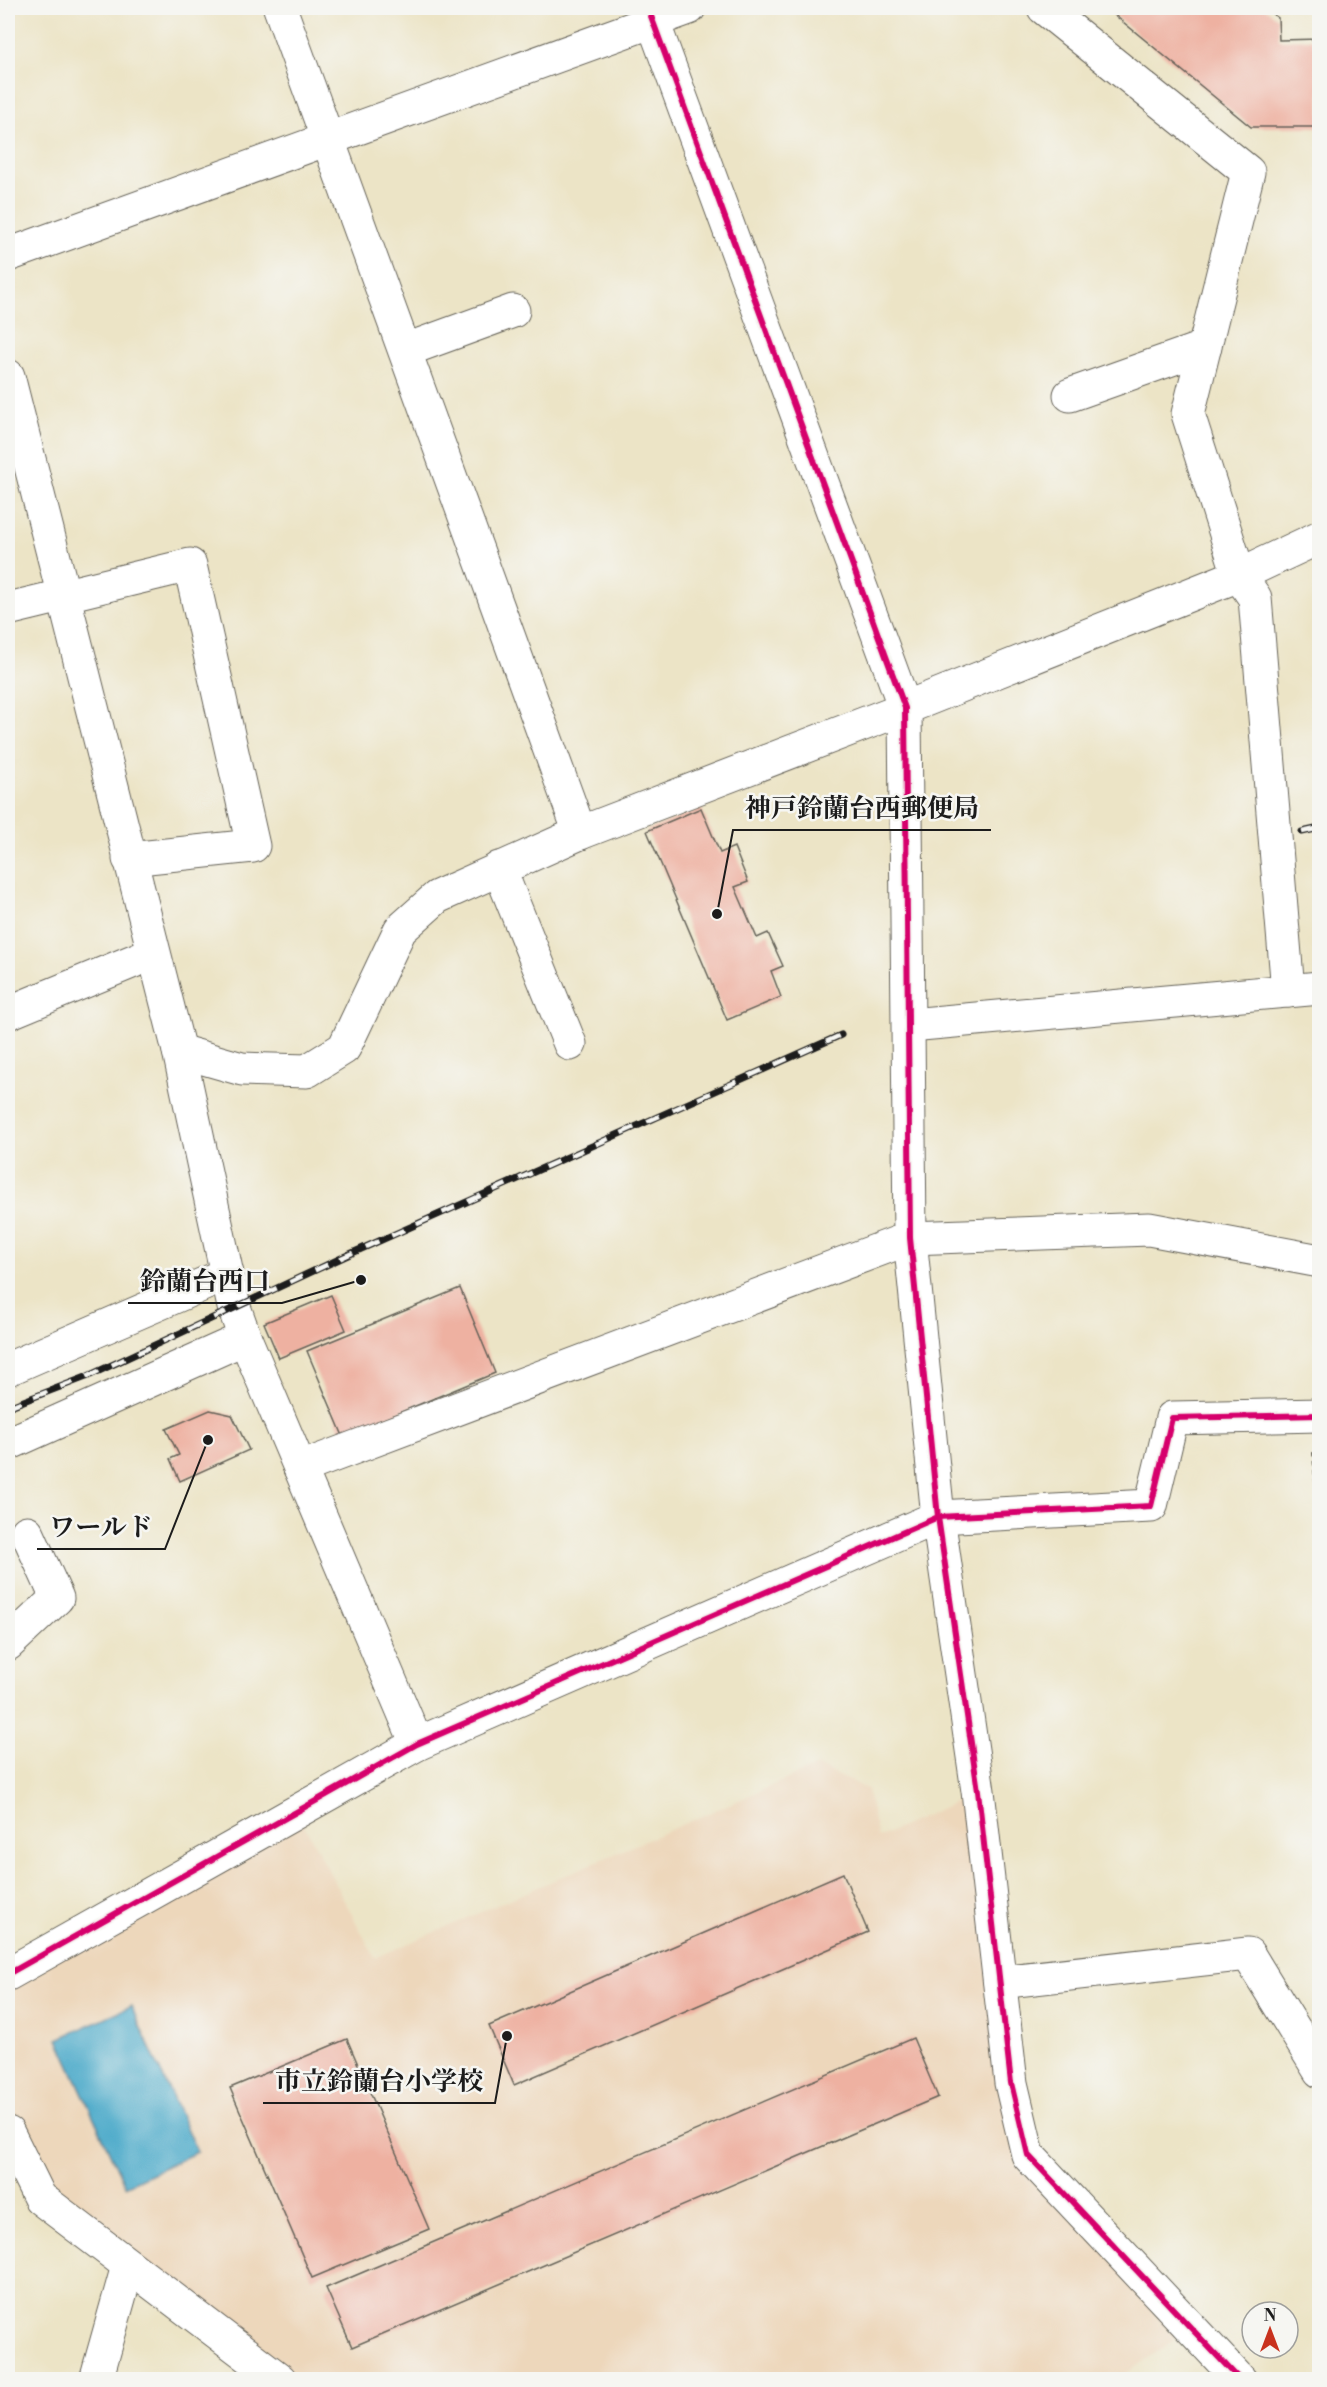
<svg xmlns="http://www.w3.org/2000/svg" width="1327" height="2387" font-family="'Libre Bodoni','Noto Serif JP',serif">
	<rect width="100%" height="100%" fill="#f6f6f2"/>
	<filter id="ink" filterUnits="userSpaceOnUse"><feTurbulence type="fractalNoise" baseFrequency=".0167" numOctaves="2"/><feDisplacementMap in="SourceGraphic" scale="12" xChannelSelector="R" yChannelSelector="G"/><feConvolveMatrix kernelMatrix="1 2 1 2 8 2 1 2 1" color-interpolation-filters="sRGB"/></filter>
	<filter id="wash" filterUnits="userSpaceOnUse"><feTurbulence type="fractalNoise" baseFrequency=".008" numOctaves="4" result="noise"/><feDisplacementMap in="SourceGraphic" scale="24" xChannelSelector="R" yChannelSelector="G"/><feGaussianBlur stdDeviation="1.35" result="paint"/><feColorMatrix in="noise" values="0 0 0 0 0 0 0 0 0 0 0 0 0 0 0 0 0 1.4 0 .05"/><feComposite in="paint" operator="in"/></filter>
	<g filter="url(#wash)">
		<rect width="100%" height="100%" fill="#ece4c6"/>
		<!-- built -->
		<polygon fill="#edd7bb" points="817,1766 867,1789 878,1838 978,1791 1028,2154 1192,2328 1118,2379 280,2379 40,2198 8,2133 8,1974 297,1811 375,1958"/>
		<!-- water -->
		<polygon fill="#4aa9c9" stroke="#336272" stroke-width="1.5" points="131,2006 197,2152 125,2186 58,2039"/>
		<g id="blocks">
			<!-- building -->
			<g fill="#eeb1a1">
				<polygon points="1106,8 1264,8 1278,18 1279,40 1320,39 1320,127 1251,127"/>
				<polygon points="701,808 720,853 734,847 748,882 735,887 757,938 768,933 783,966 771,971 781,997 727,1020 647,831"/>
				<polygon points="460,1288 495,1373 343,1436 307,1351"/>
				<polygon points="331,1295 346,1330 279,1358 264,1323"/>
				<polygon points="210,1410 232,1415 249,1450 180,1481 170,1459 179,1455 166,1429"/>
				<polygon points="843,1873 868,1932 514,2085 489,2026"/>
				<polygon points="913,2038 938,2097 352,2347 326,2288"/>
				<polygon points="347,2039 429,2229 312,2278 230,2088"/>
			</g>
		</g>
	</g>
	<g filter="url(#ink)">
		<use href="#blocks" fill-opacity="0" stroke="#656258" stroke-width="1.5"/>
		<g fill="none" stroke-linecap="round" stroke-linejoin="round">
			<defs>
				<g id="minor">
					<polyline points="280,8 580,833"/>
					<polyline points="648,8 905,708 910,1238 938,1517 978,1791 1011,2083 1028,2155 1240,2380"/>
					<polyline points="1044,8 1248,172 1188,414 1239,575 1255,598 1288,991"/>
					<polyline points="8,255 689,8"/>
					<polyline points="406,350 513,311"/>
					<polyline points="8,376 179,1051 234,1307 245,1338 417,1744"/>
					<polyline points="1070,395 1205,347"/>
					<polyline points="8,609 190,565 253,846 129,859"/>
					<polyline points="499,868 570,1044"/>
					<polyline points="8,1013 153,953"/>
					<polyline points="910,1025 1320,988"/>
					<polyline points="179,1051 242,1069 307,1071 344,1048 400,930 437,897 580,833 905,708 1239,575 1320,537"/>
					<polyline points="8,1369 227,1274"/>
					<polyline points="8,1444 245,1338"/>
					<polyline points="300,1468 910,1238 1149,1229 1320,1261"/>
					<polyline points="8,1644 57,1598 27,1532"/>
					<polyline points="8,1974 417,1744 938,1517 1151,1506 1172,1418 1320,1415"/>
					<polyline points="1000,1982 1248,1954 1320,2071"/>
					<polyline points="8,2133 40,2198 280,2380"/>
					<polyline points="96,2380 128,2266"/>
				</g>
			</defs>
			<!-- minor casing -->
			<use href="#minor" stroke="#656258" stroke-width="35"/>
			<!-- path -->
			<polyline stroke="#656258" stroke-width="4" stroke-dasharray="4.5 4.5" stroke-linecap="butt" points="1314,1452 1320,1542"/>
			<!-- minor -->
			<use href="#minor" stroke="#fff" stroke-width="33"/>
			<defs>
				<g id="rail">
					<polyline points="1302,832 1320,828"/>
					<polyline points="8,1407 86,1377 350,1254 841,1035"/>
				</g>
			</defs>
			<!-- rail casing -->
			<use href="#rail" stroke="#1c1c1c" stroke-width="7"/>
			<!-- rail -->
			<use href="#rail" stroke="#f6f6f2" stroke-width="4.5" stroke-dasharray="14" stroke-linecap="butt"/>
			<defs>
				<g id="cycleway">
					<polyline points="648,8 905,708 910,1238 938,1517 978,1791 1011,2083 1028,2155 1240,2380"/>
					<polyline points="8,1974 417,1744 938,1517 1151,1506 1172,1418 1320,1415"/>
				</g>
			</defs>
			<!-- cycleway casing -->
			<use href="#cycleway" stroke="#f6f6f2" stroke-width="10"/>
			<!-- cycleway -->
			<use href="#cycleway" stroke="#d6006c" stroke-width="6"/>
		</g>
	</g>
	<!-- callouts -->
	<path fill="none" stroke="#1c1c1c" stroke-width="2" d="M717 914L733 830H991M361 1280L282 1303H128M208 1440L165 1549H37M507 2036L495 2103H263"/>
	<g fill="#1c1c1c" stroke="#f6f6f2" stroke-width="2">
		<circle cx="717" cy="914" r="6"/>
		<circle cx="361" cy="1280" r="6"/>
		<circle cx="208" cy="1440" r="6"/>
		<circle cx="507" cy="2036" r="6"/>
	</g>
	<g font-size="26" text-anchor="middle" font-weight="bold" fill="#1c1c1c" stroke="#f6f6f2" stroke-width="5" stroke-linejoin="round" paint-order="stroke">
		<text x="862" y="817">神戸鈴蘭台西郵便局</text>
		<text x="205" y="1290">鈴蘭台西口</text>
		<text x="101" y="1536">ワールド</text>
		<text x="379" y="2090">市立鈴蘭台小学校</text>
	</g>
	<!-- margin -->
	<rect width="1327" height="2387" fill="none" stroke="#f6f6f2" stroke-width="30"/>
	<!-- north arrow -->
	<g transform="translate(1270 2330)"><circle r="28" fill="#f6f6f2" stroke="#9f9f9c" stroke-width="1.5"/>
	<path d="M0-4.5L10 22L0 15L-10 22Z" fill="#c8321e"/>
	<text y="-9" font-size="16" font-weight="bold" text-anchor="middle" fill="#1c1c1c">N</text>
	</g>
</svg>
